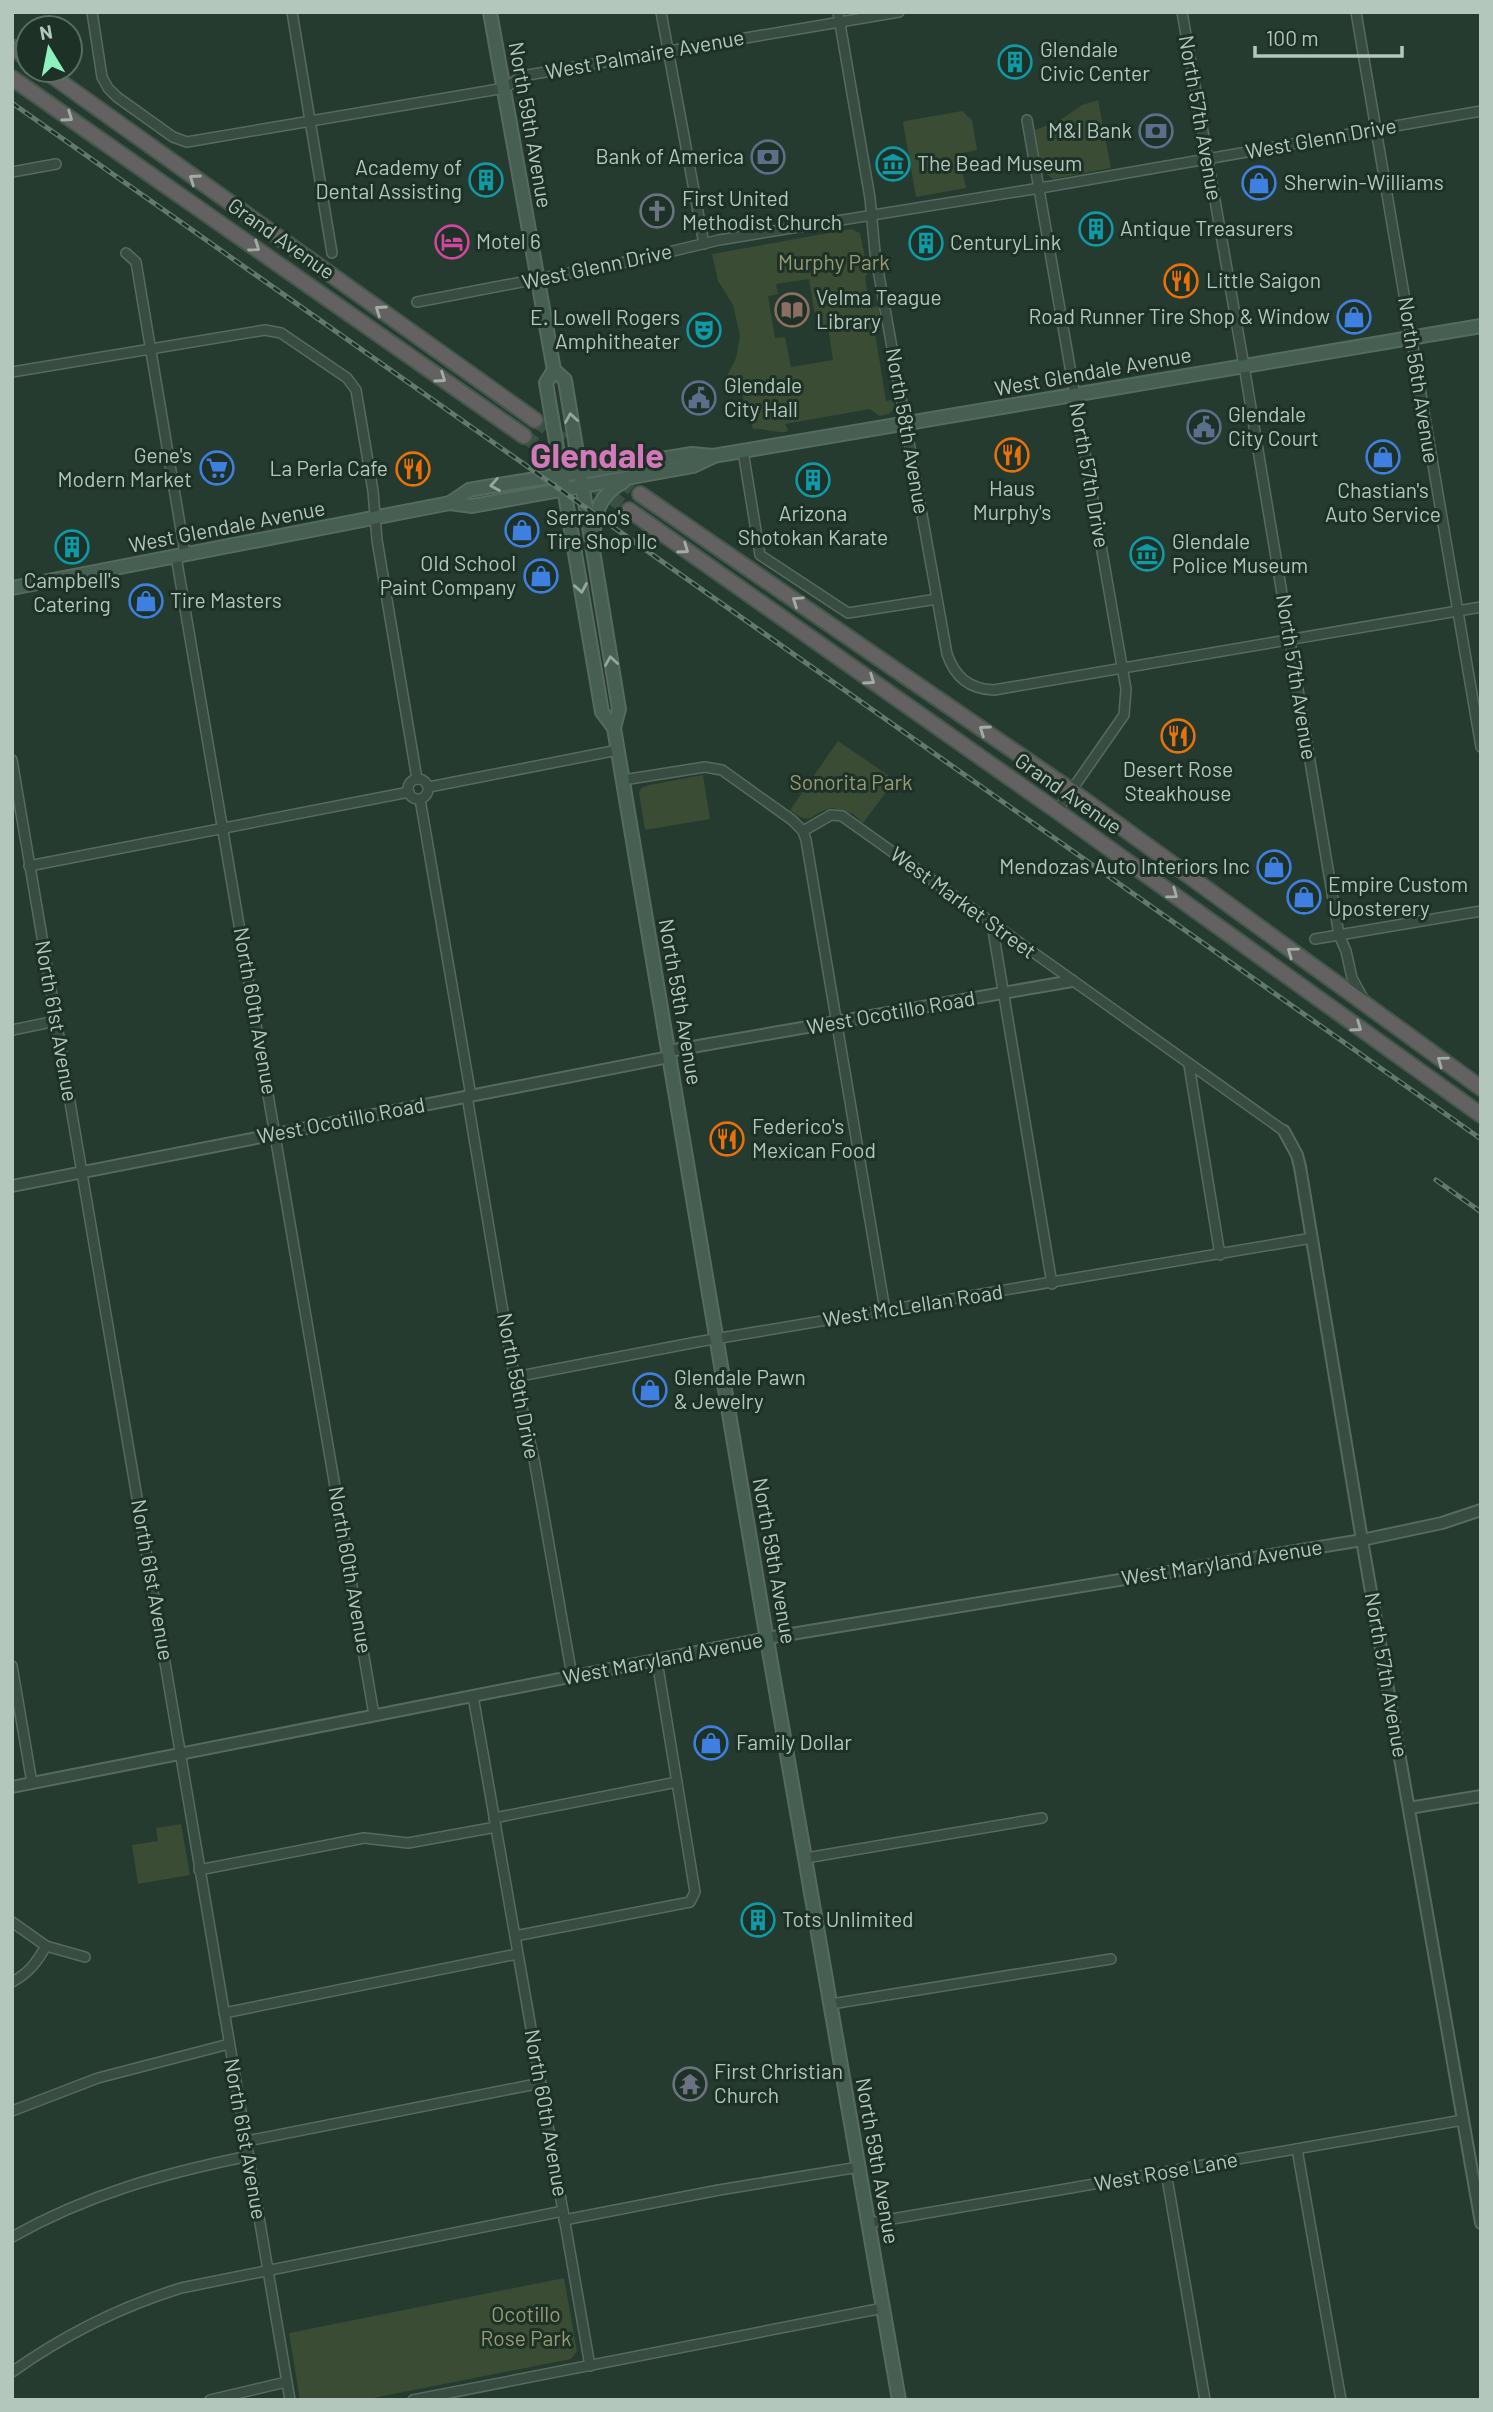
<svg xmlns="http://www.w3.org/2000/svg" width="1493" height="2412" font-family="Barlow,sans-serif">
	<rect width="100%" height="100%" fill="#253b2f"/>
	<!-- green -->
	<g fill="#3a4c34" fill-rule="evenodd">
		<polygon points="1098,100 1111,168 1053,179 1042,171 1035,130 1060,120 1082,105"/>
		<polygon points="962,111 972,120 977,150 959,154 966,188 916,197 903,123 905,121"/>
		<path d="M851,229L860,233L865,257L871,269L865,277L870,308L878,306L880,319L874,326L886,401L894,399V409L889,414L879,416L870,409L785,424L788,430L786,432C774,433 765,428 753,429L750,415L745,412C741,391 748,389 726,378L736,358L740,336L733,305L718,281L712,254ZM809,279L817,328L828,327L833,360L791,367L785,337L775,338L768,296L778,294L776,284Z"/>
		<path d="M838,741L895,780L863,823L853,814L832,808C808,813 814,828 790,810Z"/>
		<polygon points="703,775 710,819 645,830 639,793 641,788 649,785"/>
		<polygon points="181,1824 190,1875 138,1884 132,1845 158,1841 156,1828"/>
		<polygon points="564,2278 577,2351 571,2359 363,2400 300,2400 289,2333"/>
	</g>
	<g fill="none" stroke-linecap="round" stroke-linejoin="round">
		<!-- trunk-tunnel -->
		<g stroke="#3a5044" stroke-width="14" stroke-dasharray="14 7" stroke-linecap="butt">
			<polyline points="535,420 640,494"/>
			<polyline points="524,436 629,510"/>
		</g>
		<defs>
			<g id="minor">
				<polyline points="92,12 102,77 108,88 117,97 173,137 187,142 505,88 522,76 899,12"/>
				<polyline points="292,12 332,253"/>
				<polyline points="661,12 704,244"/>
				<path d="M838,12L870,198L875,253L947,654C955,677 969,689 994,690L1481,607"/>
				<polyline points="1182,12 1244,366 1339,935 1346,951 1352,978 1364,1000"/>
				<polyline points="1356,12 1481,747"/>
				<polyline points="1027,120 1126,689 1124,715 1057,811"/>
				<polyline points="12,172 56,164"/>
				<polyline points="126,253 136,262 185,554"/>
				<polyline points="417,302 631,261 719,240 1052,186 1481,111"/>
				<polyline points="12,372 265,330 281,333 347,378 356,390 373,491 377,540 417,779"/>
				<polyline points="743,451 760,555 848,613 937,599"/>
				<polyline points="176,556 374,1715"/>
				<polyline points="12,760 290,2400"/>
				<circle cx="418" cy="789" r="10"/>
				<polyline points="623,780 705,767 722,770 792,820 803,831 806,840 885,1310"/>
				<polyline points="429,787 618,750"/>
				<polyline points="420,799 471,1096"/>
				<polyline points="803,831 831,815 842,816 1284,1131"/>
				<polyline points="29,866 409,792"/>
				<polyline points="992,924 1052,1284"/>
				<polyline points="1315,939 1481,911"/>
				<polyline points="12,1030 56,1021"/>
				<polyline points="1189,1065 1220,1255"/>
				<polyline points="467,1096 511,1360 534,1459 572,1676"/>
				<polyline points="515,1377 697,1342 1312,1238"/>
				<polyline points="12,1666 32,1783"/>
				<polyline points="473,1696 590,2366"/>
				<polyline points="494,1818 677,1782"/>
				<polyline points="806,1858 1042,1818"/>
				<polyline points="199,1870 364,1838 408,1843 496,1827"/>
				<polyline points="12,1922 46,1946 85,1957"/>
				<polyline points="515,1936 690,1902 695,1892 657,1661"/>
				<path d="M12,1982C29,1973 37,1962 46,1946"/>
				<polyline points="831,2004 1111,1959"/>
				<polyline points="224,2013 517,1954"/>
				<polyline points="12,2111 98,2078 229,2044"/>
				<polyline points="247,2141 541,2083"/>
				<polyline points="1297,2149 1341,2400"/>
				<polyline points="1166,2172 1205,2400"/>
				<polyline points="564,2220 719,2190 859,2167"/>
				<polyline points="869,2223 1463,2120"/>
				<path d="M12,2237C88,2194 165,2173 249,2156"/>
				<path d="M12,2372C64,2335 120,2307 181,2288L563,2211"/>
				<polyline points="210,2400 286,2382"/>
				<polyline points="413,2400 883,2308"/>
			</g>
			<g id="tertiary">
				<polyline points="669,1051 1072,981"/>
				<polyline points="1284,1131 1297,1155 1300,1167 1362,1540 1481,2223"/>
				<polyline points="12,1186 669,1057"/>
				<polyline points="12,1787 767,1638 1362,1540 1442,1523 1481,1510"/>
				<polyline points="1409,1808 1481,1796"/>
			</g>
			<g id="secondary">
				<polyline points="490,12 554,370 565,380 619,709 614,728 764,1622 899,2400"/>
				<polyline points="554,370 546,383 602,712 614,728"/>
				<polyline points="450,503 469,490 486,487 692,454 713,456 1481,326"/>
				<path d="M594,529C595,508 604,492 623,482"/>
				<polyline points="12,588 450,503 472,506 693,466 712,457"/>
			</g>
			<g id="trunk">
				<polyline points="12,47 28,59"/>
				<polyline points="44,70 535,420"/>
				<polyline points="12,78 524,436"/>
				<polyline points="640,494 1072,791 1481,1088"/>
				<polyline points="629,510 1057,811 1481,1115"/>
			</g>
		</defs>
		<!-- minor casing -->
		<use href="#minor" stroke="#576a5f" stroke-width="12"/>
		<!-- tertiary casing -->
		<use href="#tertiary" stroke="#576a5f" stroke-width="14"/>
		<!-- secondary casing -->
		<use href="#secondary" stroke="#576a5f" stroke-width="16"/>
		<!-- trunk casing -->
		<use href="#trunk" stroke="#44574c" stroke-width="18"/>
		<!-- minor -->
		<use href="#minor" stroke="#394c41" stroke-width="9"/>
		<!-- tertiary -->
		<use href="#tertiary" stroke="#394c41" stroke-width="10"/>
		<!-- secondary -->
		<use href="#secondary" stroke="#475e52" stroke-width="12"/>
		<!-- trunk -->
		<use href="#trunk" stroke="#646162" stroke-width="14"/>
		<defs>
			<g id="rail">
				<polyline points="12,103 1481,1139"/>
				<polyline points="1436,1180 1481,1212"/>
			</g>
		</defs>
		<!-- rail casing -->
		<use href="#rail" stroke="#62796d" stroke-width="5"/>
		<!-- rail -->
		<use href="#rail" stroke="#1e3126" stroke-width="2.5" stroke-dasharray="8" stroke-linecap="butt"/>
	</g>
	<!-- one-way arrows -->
	<defs><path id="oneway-chevron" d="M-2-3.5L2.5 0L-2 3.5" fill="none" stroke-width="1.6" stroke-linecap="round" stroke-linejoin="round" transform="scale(1.75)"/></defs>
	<g stroke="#a0aea6">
		<use href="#oneway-chevron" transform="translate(68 117) rotate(35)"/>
		<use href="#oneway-chevron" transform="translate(194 179) rotate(-145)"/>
		<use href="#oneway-chevron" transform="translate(255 247) rotate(35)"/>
		<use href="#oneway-chevron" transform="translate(380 310) rotate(-145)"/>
		<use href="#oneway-chevron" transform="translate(441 378) rotate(35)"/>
		<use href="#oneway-chevron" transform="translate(684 549) rotate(35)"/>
		<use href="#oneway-chevron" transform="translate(797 601) rotate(-146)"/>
		<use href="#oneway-chevron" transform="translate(870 680) rotate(35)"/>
		<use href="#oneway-chevron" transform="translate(984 730) rotate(-145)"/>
		<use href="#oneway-chevron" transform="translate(1173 894) rotate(36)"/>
		<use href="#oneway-chevron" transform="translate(1292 952) rotate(-144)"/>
		<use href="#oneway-chevron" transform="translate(1357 1027) rotate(35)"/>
		<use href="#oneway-chevron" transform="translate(1442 1061) rotate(-144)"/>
	</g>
	<g stroke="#93a89d">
		<use href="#oneway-chevron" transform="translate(571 418) rotate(-99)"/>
		<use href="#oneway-chevron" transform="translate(495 485) rotate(170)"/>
		<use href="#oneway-chevron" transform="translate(581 588) rotate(80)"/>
		<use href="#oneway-chevron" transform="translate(611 661) rotate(-99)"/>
	</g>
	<!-- icons -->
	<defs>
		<symbol id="building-ring" viewBox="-11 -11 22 22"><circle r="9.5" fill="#1e3126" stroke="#0f9aa8" stroke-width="1.5"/><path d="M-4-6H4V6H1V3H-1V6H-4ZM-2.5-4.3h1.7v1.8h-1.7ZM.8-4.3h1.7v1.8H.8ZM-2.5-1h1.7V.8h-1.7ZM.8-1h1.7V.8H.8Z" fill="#0f9aa8"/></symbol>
		<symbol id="bank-ring" viewBox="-11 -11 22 22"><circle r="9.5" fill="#1e3126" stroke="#5c6f8a" stroke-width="1.5"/><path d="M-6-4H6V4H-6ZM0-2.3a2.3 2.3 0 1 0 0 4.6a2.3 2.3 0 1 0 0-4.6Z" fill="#5c6f8a"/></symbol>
		<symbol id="museum-ring" viewBox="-11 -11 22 22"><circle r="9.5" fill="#1e3126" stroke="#0f9aa8" stroke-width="1.5"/><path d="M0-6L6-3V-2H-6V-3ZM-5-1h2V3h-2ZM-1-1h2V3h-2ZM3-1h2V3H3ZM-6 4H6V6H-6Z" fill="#0f9aa8"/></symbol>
		<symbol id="shop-ring" viewBox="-11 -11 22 22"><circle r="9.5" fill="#1e3126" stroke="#3f7fe0" stroke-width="1.5"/><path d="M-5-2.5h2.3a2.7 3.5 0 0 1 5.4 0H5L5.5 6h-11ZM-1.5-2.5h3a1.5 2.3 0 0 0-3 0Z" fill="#3f7fe0"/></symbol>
		<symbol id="church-ring" viewBox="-11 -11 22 22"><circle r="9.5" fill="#1e3126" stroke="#6b7280" stroke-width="1.5"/><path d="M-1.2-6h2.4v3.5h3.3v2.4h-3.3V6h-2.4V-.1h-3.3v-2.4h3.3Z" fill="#6b7280"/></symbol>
		<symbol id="hotel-ring" viewBox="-11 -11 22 22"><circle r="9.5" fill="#1e3126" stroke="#d1479c" stroke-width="1.5"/><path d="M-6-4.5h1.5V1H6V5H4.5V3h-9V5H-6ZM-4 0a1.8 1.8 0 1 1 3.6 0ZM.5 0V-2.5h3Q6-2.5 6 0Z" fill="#d1479c"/></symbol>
		<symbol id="restaurant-ring" viewBox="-11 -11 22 22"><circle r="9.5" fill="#1e3126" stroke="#e8710a" stroke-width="1.5"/><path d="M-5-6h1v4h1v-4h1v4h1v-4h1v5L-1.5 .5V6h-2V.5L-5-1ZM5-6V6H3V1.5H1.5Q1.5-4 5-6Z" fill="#e8710a"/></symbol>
		<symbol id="library-ring" viewBox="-11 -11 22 22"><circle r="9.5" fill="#1e3126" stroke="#8d6e63" stroke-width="1.5"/><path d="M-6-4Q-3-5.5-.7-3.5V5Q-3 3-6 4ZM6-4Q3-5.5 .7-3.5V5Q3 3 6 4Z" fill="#8d6e63"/></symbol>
		<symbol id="theatre-ring" viewBox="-11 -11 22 22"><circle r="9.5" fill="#1e3126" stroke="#0f9aa8" stroke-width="1.5"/><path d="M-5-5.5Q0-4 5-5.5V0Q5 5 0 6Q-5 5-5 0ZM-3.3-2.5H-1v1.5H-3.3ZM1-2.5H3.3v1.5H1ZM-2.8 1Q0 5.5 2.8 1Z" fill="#0f9aa8"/></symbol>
		<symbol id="civic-ring" viewBox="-11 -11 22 22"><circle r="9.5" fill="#1e3126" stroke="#5c6f8a" stroke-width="1.5"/><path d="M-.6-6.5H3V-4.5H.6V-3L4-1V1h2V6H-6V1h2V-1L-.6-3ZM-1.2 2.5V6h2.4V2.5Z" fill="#5c6f8a"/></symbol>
		<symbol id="supermarket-ring" viewBox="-11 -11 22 22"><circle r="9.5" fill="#1e3126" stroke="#3f7fe0" stroke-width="1.5"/><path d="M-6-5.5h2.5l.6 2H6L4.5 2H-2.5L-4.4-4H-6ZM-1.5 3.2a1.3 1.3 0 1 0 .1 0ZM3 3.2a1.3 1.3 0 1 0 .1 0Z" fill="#3f7fe0"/></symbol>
		<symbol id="temple-ring" viewBox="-11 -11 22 22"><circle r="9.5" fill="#1e3126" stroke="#6b7280" stroke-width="1.5"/><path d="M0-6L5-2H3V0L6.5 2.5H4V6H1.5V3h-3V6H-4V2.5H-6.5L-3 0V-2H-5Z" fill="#6b7280"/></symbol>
	</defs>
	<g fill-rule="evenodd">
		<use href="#building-ring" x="996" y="43" width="38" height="38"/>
		<use href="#bank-ring" x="1137" y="112" width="38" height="38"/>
		<use href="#bank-ring" x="749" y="138" width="38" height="38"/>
		<use href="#museum-ring" x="874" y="145" width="38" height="38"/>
		<use href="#building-ring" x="467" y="161" width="38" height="38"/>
		<use href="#shop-ring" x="1240" y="164" width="38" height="38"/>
		<use href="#church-ring" x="638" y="192" width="38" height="38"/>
		<use href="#building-ring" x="1077" y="210" width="38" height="38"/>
		<use href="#hotel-ring" x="433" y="223" width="38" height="38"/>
		<use href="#building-ring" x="907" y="224" width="38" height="38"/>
		<use href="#restaurant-ring" x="1162" y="262" width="38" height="38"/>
		<use href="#library-ring" x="773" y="291" width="38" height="38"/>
		<use href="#shop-ring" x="1335" y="298" width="38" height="38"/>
		<use href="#theatre-ring" x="685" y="311" width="38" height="38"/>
		<use href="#civic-ring" x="680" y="379" width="38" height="38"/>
		<use href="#civic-ring" x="1185" y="408" width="38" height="38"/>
		<use href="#restaurant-ring" x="993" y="436" width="38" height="38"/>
		<use href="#shop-ring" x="1364" y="438" width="38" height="38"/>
		<use href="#supermarket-ring" x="198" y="449" width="38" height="38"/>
		<use href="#restaurant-ring" x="394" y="450" width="38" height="38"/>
		<use href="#building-ring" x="794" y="461" width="38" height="38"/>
		<use href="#shop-ring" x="503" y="511" width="38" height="38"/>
		<use href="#building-ring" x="53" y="528" width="38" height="38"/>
		<use href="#museum-ring" x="1128" y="535" width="38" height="38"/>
		<use href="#shop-ring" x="522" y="557" width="38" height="38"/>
		<use href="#shop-ring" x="127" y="582" width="38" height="38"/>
		<use href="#restaurant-ring" x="1159" y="717" width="38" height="38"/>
		<use href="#shop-ring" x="1255" y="848" width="38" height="38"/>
		<use href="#shop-ring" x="1285" y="878" width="38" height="38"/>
		<use href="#restaurant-ring" x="708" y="1120" width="38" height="38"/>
		<use href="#shop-ring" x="631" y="1371" width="38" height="38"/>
		<use href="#shop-ring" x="692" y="1724" width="38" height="38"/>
		<use href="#building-ring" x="739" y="1901" width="38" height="38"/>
		<use href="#temple-ring" x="671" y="2065" width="38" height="38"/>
	</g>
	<g text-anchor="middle" stroke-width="6" stroke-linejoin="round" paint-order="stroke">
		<!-- poi labels -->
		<g font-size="21" fill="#b4c7bd" stroke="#1e3126" text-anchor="start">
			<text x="1040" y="57">Glendale<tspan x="1040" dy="24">Civic Center</tspan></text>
			<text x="1132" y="138" text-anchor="end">M&amp;I Bank</text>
			<text x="744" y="164" text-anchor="end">Bank of America</text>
			<text x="917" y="171">The Bead Museum</text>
			<text x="462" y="175" text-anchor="end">Academy of<tspan x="462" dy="24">Dental Assisting</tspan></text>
			<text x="1284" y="190">Sherwin-Williams</text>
			<text x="682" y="206">First United<tspan x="682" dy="24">Methodist Church</tspan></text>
			<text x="1120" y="236">Antique Treasurers</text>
			<text x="476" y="249">Motel 6</text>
			<text x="950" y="250">CenturyLink</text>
			<text x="1206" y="288">Little Saigon</text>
			<text x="816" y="305">Velma Teague<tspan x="816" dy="24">Library</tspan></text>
			<text x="1330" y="324" text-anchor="end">Road Runner Tire Shop &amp; Window</text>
			<text x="680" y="325" text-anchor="end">E. Lowell Rogers<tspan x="680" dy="24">Amphitheater</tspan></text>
			<text x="724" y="393">Glendale<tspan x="724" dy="24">City Hall</tspan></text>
			<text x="1228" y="422">Glendale<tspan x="1228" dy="24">City Court</tspan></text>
			<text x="192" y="463" text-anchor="end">Gene's<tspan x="192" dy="24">Modern Market</tspan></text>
			<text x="388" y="476" text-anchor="end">La Perla Cafe</text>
			<text x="1012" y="496" text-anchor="middle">Haus<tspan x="1012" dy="24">Murphy's</tspan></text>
			<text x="1383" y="498" text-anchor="middle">Chastian's<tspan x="1383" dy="24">Auto Service</tspan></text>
			<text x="813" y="521" text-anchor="middle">Arizona<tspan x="813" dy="24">Shotokan Karate</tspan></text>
			<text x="546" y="525">Serrano's<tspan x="546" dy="24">Tire Shop llc</tspan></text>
			<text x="1172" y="549">Glendale<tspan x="1172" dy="24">Police Museum</tspan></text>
			<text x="516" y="571" text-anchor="end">Old School<tspan x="516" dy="24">Paint Company</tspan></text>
			<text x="72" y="588" text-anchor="middle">Campbell's<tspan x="72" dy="24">Catering</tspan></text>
			<text x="170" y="608">Tire Masters</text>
			<text x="1178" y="777" text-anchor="middle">Desert Rose<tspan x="1178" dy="24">Steakhouse</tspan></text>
			<text x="1250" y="874" text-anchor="end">Mendozas Auto Interiors Inc</text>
			<text x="1328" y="892">Empire Custom<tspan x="1328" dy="24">Uposterery</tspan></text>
			<text x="752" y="1134">Federico's<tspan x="752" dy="24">Mexican Food</tspan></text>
			<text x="674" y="1385">Glendale Pawn<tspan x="674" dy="24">&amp; Jewelry</tspan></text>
			<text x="736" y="1750">Family Dollar</text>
			<text x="782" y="1927">Tots Unlimited</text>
			<text x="714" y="2079">First Christian<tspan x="714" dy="24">Church</tspan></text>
		</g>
		<!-- street labels -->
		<g font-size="21" fill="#b4c7bd" stroke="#1e3126">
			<text transform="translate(645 55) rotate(-10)" y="7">West Palmaire Avenue</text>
			<text transform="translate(1200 118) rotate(80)" y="7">North 57th Avenue</text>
			<text transform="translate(530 125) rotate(80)" y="7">North 59th Avenue</text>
			<text transform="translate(1321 139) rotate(-10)" y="7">West Glenn Drive</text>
			<text transform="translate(281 239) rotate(35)" y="7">Grand Avenue</text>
			<text transform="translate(597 267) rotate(-12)" y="7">West Glenn Drive</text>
			<text transform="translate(1093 372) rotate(-10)" y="7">West Glendale Avenue</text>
			<text transform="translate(1418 380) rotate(81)" y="7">North 56th Avenue</text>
			<text transform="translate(907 431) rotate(80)" y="7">North 58th Avenue</text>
			<text transform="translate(1089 475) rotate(80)" y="7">North 57th Drive</text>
			<text transform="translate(227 527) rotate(-11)" y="7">West Glendale Avenue</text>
			<text transform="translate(1296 677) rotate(81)" y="7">North 57th Avenue</text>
			<text transform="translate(1068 794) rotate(35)" y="7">Grand Avenue</text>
			<text transform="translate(963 903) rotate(36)" y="7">West Market Street</text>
			<text transform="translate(680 1002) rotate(80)" y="7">North 59th Avenue</text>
			<text transform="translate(255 1011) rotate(80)" y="7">North 60th Avenue</text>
			<text transform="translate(891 1013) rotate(-10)" y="7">West Ocotillo Road</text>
			<text transform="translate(56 1021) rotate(80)" y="7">North 61st Avenue</text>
			<text transform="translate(341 1121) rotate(-11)" y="7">West Ocotillo Road</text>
			<text transform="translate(913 1306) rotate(-9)" y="7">West McLellan Road</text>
			<text transform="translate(518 1386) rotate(79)" y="7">North 59th Drive</text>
			<text transform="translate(774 1561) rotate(80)" y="7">North 59th Avenue</text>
			<text transform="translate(1222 1563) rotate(-9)" y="7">West Maryland Avenue</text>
			<text transform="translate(350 1570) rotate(80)" y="7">North 60th Avenue</text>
			<text transform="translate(152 1580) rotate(80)" y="7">North 61st Avenue</text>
			<text transform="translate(663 1659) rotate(-11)" y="7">West Maryland Avenue</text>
			<text transform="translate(1386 1675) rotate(80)" y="7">North 57th Avenue</text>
			<text transform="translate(546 2113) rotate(80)" y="7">North 60th Avenue</text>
			<text transform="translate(245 2139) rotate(80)" y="7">North 61st Avenue</text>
			<text transform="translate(877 2161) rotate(80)" y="7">North 59th Avenue</text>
			<text transform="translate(1166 2172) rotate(-10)" y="7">West Rose Lane</text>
		</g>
		<!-- park labels -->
		<g font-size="21" fill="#989b74" stroke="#1e3126">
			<text x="834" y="270">Murphy Park</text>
			<text x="851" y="790">Sonorita Park</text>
			<text x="526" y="2322">Ocotillo<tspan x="526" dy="24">Rose Park</tspan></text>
		</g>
		<!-- town labels -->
		<g font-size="35" font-weight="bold" fill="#d378b8" stroke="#1e3126">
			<text x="597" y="468">Glendale</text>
		</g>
	</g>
	<!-- border -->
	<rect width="1493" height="2412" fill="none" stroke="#b4c7bd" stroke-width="28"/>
	<!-- north arrow -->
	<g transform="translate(49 49) rotate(350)"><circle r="33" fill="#1e3126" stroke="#5a6d62" stroke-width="2"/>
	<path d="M0-5L12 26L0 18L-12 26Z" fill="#8ff1be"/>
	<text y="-10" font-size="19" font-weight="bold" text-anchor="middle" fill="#b4c7bd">N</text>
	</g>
	<!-- scale -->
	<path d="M1255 46v10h147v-10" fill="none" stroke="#b4c7bd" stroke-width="3.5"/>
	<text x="1266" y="46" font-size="21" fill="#b4c7bd" stroke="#1e3126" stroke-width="5" paint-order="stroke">100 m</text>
</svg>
